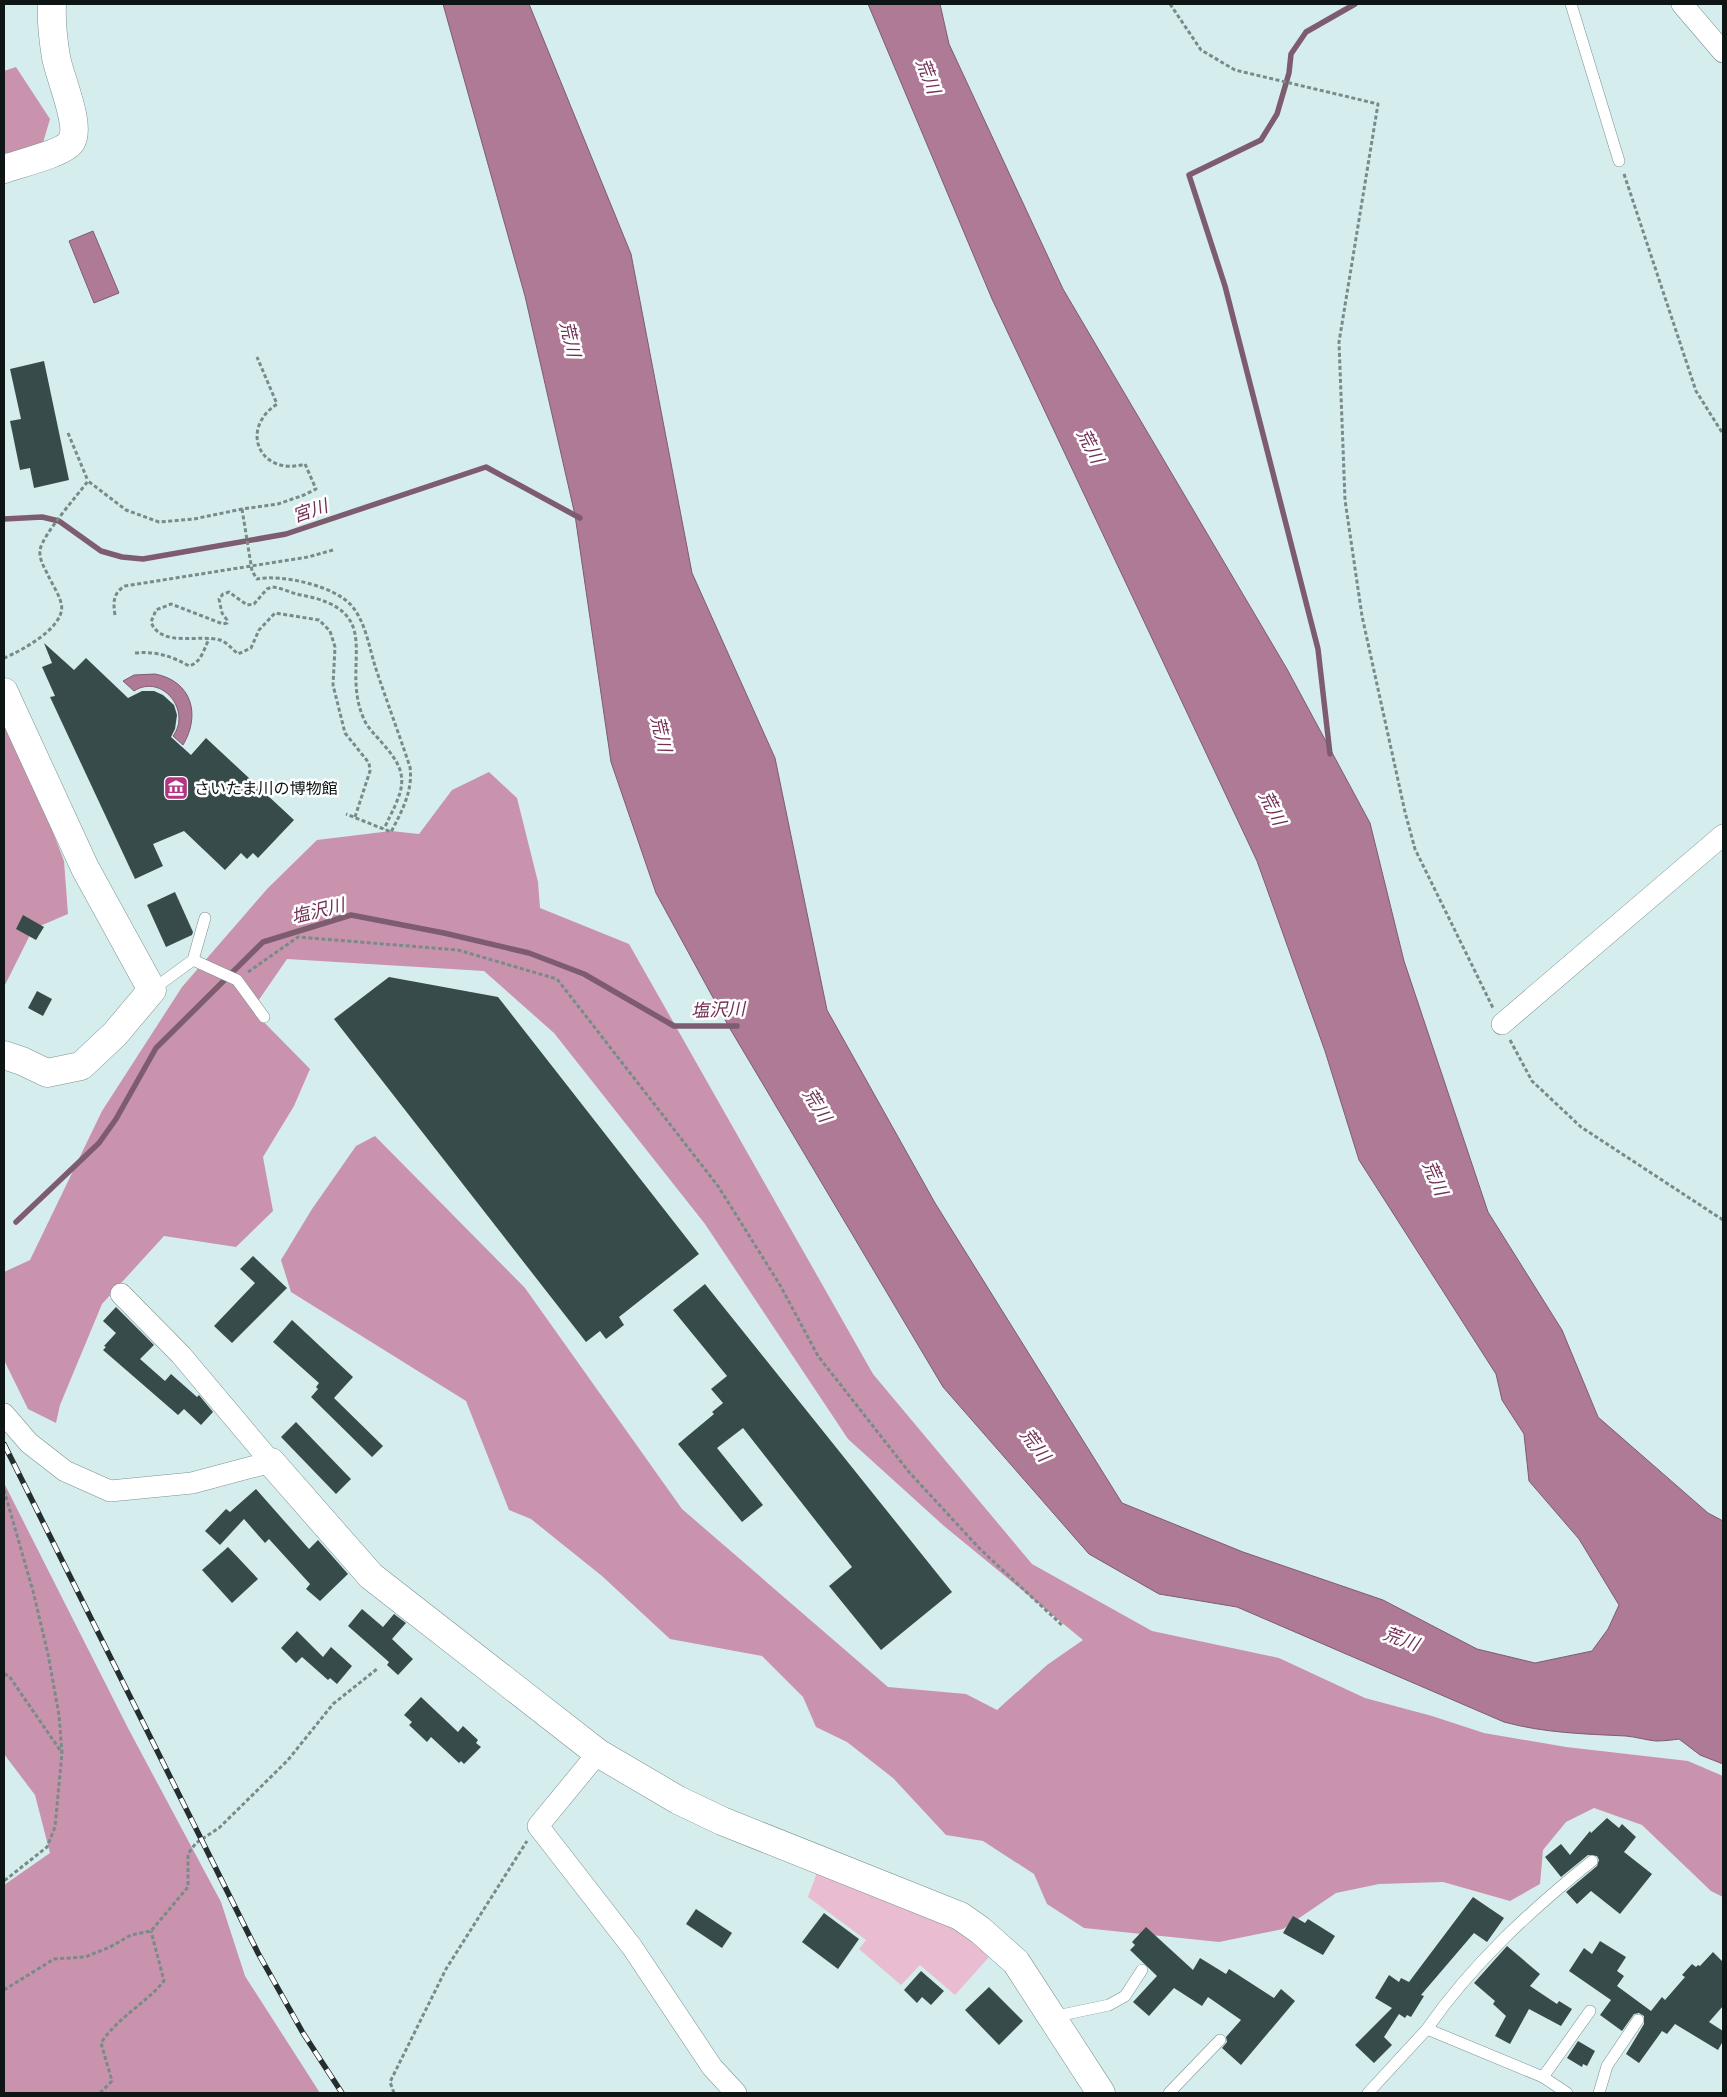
<svg xmlns="http://www.w3.org/2000/svg" width="1727" height="2097" font-family="Ubuntu,'Noto Sans JP',sans-serif">
	<rect width="100%" height="100%" fill="#d6eded"/>
	<!-- green -->
	<path fill="#e9bcd2" d="M818,1870C850,1883 978,1930 989,1957L955,1995L920,1965L901,1985L859,1949L866,1940L808,1897Z"/>
	<!-- forest -->
	<g fill="#c993ae">
		<polygon points="16,67 50,119 42,146 4,159 4,71"/>
		<polygon points="4,704 64,861 68,914 33,929 4,987"/>
		<polygon points="489,772 517,798 538,882 540,908 629,944 873,1374 1032,1564 1152,1631 1279,1658 1365,1698 1432,1716 1484,1733 1566,1747 1688,1761 1723,1776 1723,1897 1711,1891 1642,1825 1594,1808 1566,1822 1543,1850 1540,1884 1510,1901 1443,1882 1379,1884 1336,1893 1283,1929 1219,1942 1084,1928 1047,1904 1034,1874 983,1841 946,1835 893,1778 847,1742 816,1727 803,1697 762,1656 670,1639 602,1576 531,1519 509,1510 466,1401 291,1292 281,1260 312,1209 356,1146 375,1136 525,1288 682,1509 888,1687 966,1694 997,1710 1047,1665 1083,1640 944,1526 848,1439 705,1224 554,1033 484,971 287,959 252,1010 310,1069 294,1106 263,1157 273,1211 236,1247 164,1236 102,1304 60,1405 56,1423 28,1409 4,1360 4,1272 30,1260 102,1111 182,987 268,888 317,840 391,831 419,834 452,790"/>
		<polygon points="4,1483 129,1730 221,1902 245,1976 320,2093 4,2093 4,1885 50,1853 35,1795 4,1754"/>
	</g>
	<!-- water -->
	<g fill="#ae7a95" stroke="#7e5c6f">
		<path d="M443,4H529L631,254L692,573L775,758L827,1010L935,1203L1122,1503L1243,1552L1383,1600L1477,1649L1535,1663L1592,1651L1608,1629L1619,1605L1579,1539L1529,1481L1524,1434L1502,1400L1496,1374L1359,1160L1325,1051L1257,861L992,299L868,4H940L949,44L1063,289L1287,669L1370,823L1404,961L1488,1212L1562,1330L1598,1417L1708,1513L1723,1521V1764L1700,1755L1679,1739C1672,1740 1664,1741 1656,1741C1646,1740 1636,1737 1626,1736C1585,1734 1544,1733 1504,1722L1237,1607L1159,1594L1089,1554L943,1387L729,1027L656,893L611,762L575,515L525,296Z"/>
		<polygon points="93,231 119,293 94,303 69,241"/>
		<path d="M155,674C192,681 201,715 183,745L173,736C192,711 162,673 134,691L123,681L134,675Z"/>
	</g>
	<g fill="none" stroke-linecap="round" stroke-linejoin="round">
		<!-- stream -->
		<g stroke="#7e5c6f" stroke-width="5.5">
			<polyline points="4,519 42,517 59,521 101,551 122,557 143,559 286,534 486,467 580,518"/>
			<polyline points="1330,754 1318,649 1225,286 1189,175 1261,140 1277,114 1289,73 1291,54 1306,32 1355,4"/>
			<polyline points="16,1222 99,1143 116,1119 156,1048 263,942 351,915 444,933 529,953 584,974 674,1026 737,1026"/>
		</g>
	</g>
	<!-- building -->
	<g fill="#384b4b">
		<polygon points="44,361 69,480 34,488 30,468 20,470 10,421 21,419 10,369"/>
		<polygon points="44,643 74,670 86,658 128,698 142,691 154,691 163,695 174,705 177,715 175,729 171,737 191,755 206,738 294,820 258,858 253,853 247,859 241,853 225,870 184,831 153,844 163,866 135,879 50,697 55,696 42,667 52,663"/>
		<polygon points="175,892 193,932 192,935 166,947 147,905"/>
		<polygon points="23,915 44,927 36,940 16,929"/>
		<polygon points="389,977 498,997 699,1254 619,1317 624,1325 606,1339 600,1331 586,1342 334,1019"/>
		<polygon points="37,991 52,999 43,1016 28,1008"/>
		<polygon points="253,1256 287,1288 232,1343 214,1326 255,1283 240,1269"/>
		<polygon points="705,1284 952,1592 881,1650 829,1586 852,1567 743,1428 717,1448 763,1505 742,1522 678,1444 714,1414 712,1412 723,1403 711,1389 727,1376 673,1310"/>
		<polygon points="116,1307 154,1345 140,1359 165,1381 171,1374 197,1397 199,1395 213,1412 201,1425 184,1409 178,1415 103,1350 106,1347 104,1346 116,1333 103,1321"/>
		<polygon points="292,1320 353,1377 334,1398 383,1446 372,1457 311,1397 318,1389 316,1387 319,1383 273,1342"/>
		<polygon points="296,1422 351,1479 336,1494 281,1437"/>
		<polygon points="256,1489 309,1549 318,1540 348,1574 320,1601 306,1589 310,1584 269,1539 265,1543 244,1519 220,1545 205,1531 226,1509 230,1512"/>
		<polygon points="228,1547 258,1579 232,1603 202,1570"/>
		<polygon points="362,1609 383,1627 394,1614 406,1623 392,1639 413,1659 398,1675 387,1665 389,1662 348,1626"/>
		<polygon points="297,1631 323,1657 331,1647 352,1666 337,1684 330,1678 328,1680 302,1657 296,1663 281,1648"/>
		<polygon points="421,1697 458,1732 463,1726 478,1740 476,1743 481,1747 464,1764 461,1761 459,1763 431,1737 427,1742 409,1725 412,1722 404,1715"/>
		<polygon points="1607,1818 1619,1828 1622,1824 1636,1837 1624,1852 1652,1874 1620,1914 1591,1891 1577,1904 1566,1892 1597,1866 1599,1860 1597,1856 1588,1855 1561,1877 1545,1857 1561,1844 1570,1855 1590,1831 1591,1833"/>
		<polygon points="1473,1897 1504,1918 1487,1942 1474,1933 1421,1995 1424,1996 1411,2017 1407,2015 1405,2018 1399,2014 1384,2037 1392,2045 1374,2063 1355,2045 1392,2008 1375,1998 1389,1975 1399,1982 1401,1978 1409,1982"/>
		<polygon points="696,1909 732,1933 722,1948 686,1924"/>
		<polygon points="824,1913 859,1939 838,1969 802,1942"/>
		<polygon points="1293,1916 1305,1923 1308,1919 1335,1936 1323,1955 1283,1933"/>
		<polygon points="1146,1927 1193,1970 1200,1958 1226,1974 1229,1969 1274,1998 1281,1989 1295,2001 1241,2065 1222,2048 1227,2042 1226,2037 1241,2020 1208,1997 1202,2006 1174,1988 1149,2016 1133,2002 1157,1976 1130,1950 1135,1945 1132,1942"/>
		<polygon points="1600,1941 1626,1957 1617,1971 1624,1976 1617,1986 1651,2011 1662,1997 1665,2000 1685,1977 1682,1975 1692,1964 1696,1967 1698,1965 1700,1966 1713,1952 1723,1962 1723,2006 1709,2022 1723,2031 1723,2041 1718,2050 1675,2024 1667,2034 1662,2031 1639,2063 1626,2054 1644,2024 1644,2016 1639,2013 1634,2014 1622,2031 1600,2015 1611,2000 1569,1971 1584,1948 1592,1954"/>
		<polygon points="1507,1946 1540,1974 1530,1986 1557,2004 1559,2001 1572,2009 1561,2026 1529,2009 1510,2044 1495,2036 1506,2016 1493,2004 1495,2001 1474,1983"/>
		<polygon points="921,1971 944,1991 931,2005 922,1997 917,2003 904,1990"/>
		<polygon points="989,1987 1023,2021 999,2045 965,2010"/>
		<polygon points="1578,2041 1595,2051 1587,2066 1583,2064 1582,2067 1567,2058"/>
	</g>
	<g fill="none" stroke-linecap="round" stroke-linejoin="round">
		<defs>
			<g id="lane">
				<polyline points="1571,4 1619,161"/>
				<polyline points="193,960 237,980 264,1017"/>
				<polyline points="152,990 193,960 205,918"/>
				<polyline points="1052,2017 1109,2005 1125,1996 1142,1970"/>
				<path d="M1427,2029C1472,1964 1531,1910 1592,1861"/>
				<polyline points="1543,2077 1590,2011"/>
				<polyline points="1169,2093 1220,2040"/>
				<polyline points="1368,2093 1427,2029 1543,2077 1567,2093"/>
				<polyline points="1599,2093 1607,2066 1638,2020"/>
			</g>
			<g id="street">
				<polyline points="1682,4 1723,52"/>
				<polyline points="1502,1024 1723,835"/>
				<polyline points="4,1414 29,1443 65,1471 110,1491 192,1483 271,1462 181,1355 121,1294"/>
				<polyline points="598,1753 538,1826 632,1947 712,2067 736,2093"/>
			</g>
			<g id="secondary">
				<path d="M4,169C18,164 64,153 71,142C82,126 59,76 56,57C53,39 51,22 52,4"/>
				<polyline points="4,692 85,868 152,990 115,1034 81,1066 47,1073 22,1061 4,1055"/>
				<polyline points="271,1462 371,1576 598,1753 678,1800 722,1821 960,1916 980,1930 1016,1962 1101,2093"/>
			</g>
		</defs>
		<!-- lane casing -->
		<use href="#lane" stroke="#7c9191" stroke-width="12"/>
		<!-- street casing -->
		<use href="#street" stroke="#7c9191" stroke-width="22"/>
		<!-- secondary casing -->
		<use href="#secondary" stroke="#7c9191" stroke-width="29"/>
		<!-- path -->
		<g stroke="#798a8a" stroke-width="3" stroke-dasharray="4 2.5" stroke-linecap="butt">
			<polyline points="1170,4 1201,50 1235,70 1378,104 1339,342 1345,500 1362,616 1405,812 1415,849 1493,1008"/>
			<polyline points="1624,174 1696,391 1723,434"/>
			<polyline points="68,433 88,481"/>
			<path d="M242,509L252,571L257,579C282,574 334,586 351,605C366,622 369,648 376,669C387,702 399,734 410,767C413,791 402,811 391,832L346,814"/>
			<path d="M115,615C113,602 113,593 125,586L308,557L333,550"/>
			<path d="M135,653C155,651 172,656 189,666C201,663 204,649 209,639"/>
			<path d="M4,658C21,651 68,626 61,603C59,594 52,584 48,575C44,567 39,559 40,550C43,534 77,496 88,481L126,510L159,522L194,519L242,509L278,504L304,495L316,489L305,464C261,477 238,430 277,404L257,357"/>
			<path d="M355,817L370,771L369,763L345,733L333,685L335,647L330,631L319,620L275,613L259,630L251,648L238,654C232,649 228,643 220,640C199,634 161,648 151,622L156,610L171,604L223,624L227,623V620L222,613L219,599L223,594L229,592L247,605L254,604L267,589L272,587C282,588 291,593 301,595C388,611 340,662 363,717C367,728 376,735 383,744C414,778 401,792 384,829"/>
			<polyline points="248,972 298,937 458,950 557,979 718,1186 780,1285 818,1356 909,1472 980,1549 1063,1626"/>
			<polyline points="1510,1040 1532,1081 1581,1127 1723,1220"/>
			<polyline points="4,1490 33,1591 48,1654 59,1715 62,1753 55,1827 47,1847 4,1881"/>
			<polyline points="4,1674 9,1676 62,1753"/>
			<polyline points="4,1990 54,1959 85,1957 110,1947 131,1935 151,1931 188,1887 188,1854 196,1843 219,1828 288,1760 333,1704 377,1669"/>
			<path d="M100,2093L112,2081L101,2043C117,2018 145,2004 164,1981L151,1931"/>
			<polyline points="394,2093 390,2082 446,1969 527,1841"/>
		</g>
		<!-- lane -->
		<use href="#lane" stroke="#fff" stroke-width="11"/>
		<!-- street -->
		<use href="#street" stroke="#fff" stroke-width="21"/>
		<!-- secondary -->
		<use href="#secondary" stroke="#fff" stroke-width="28"/>
		<defs>
			<polyline id="rail" points="4,1444 258,1953 303,2033 342,2093"/>
		</defs>
		<!-- rail casing -->
		<use href="#rail" stroke="#242e2e" stroke-width="5.5"/>
		<!-- rail -->
		<use href="#rail" stroke="#fff" stroke-width="4" stroke-dasharray="11" stroke-linecap="butt"/>
	</g>
	<!-- icons -->
	<defs>
		<symbol id="museum-square" viewBox="-11 -11 22 22"><rect x="-9" y="-9" width="18" height="18" rx="4" fill="#b33482" stroke="#fff"/><path d="M0-6L6-3V-2H-6V-3ZM-5-1h2V3h-2ZM-1-1h2V3h-2ZM3-1h2V3H3ZM-6 4H6V6H-6Z" fill="#fff"/></symbol>
	</defs>
	<g fill-rule="evenodd">
		<use href="#museum-square" x="162" y="774" width="28" height="28"/>
	</g>
	<g text-anchor="middle" stroke-width="5" stroke-linejoin="round" paint-order="stroke">
		<!-- poi labels -->
		<g font-size="16" fill="#0d1515" stroke="#fff" text-anchor="start">
			<text x="194" y="794">さいたま川の博物館</text>
		</g>
		<!-- water labels -->
		<g font-size="18" font-style="italic" fill="#723056" stroke="#fff">
			<text transform="translate(928 76) rotate(69)" y="6">荒川</text>
			<text transform="translate(570 339) rotate(77)" y="6">荒川</text>
			<text transform="translate(1090 446) rotate(63)" y="6">荒川</text>
			<text transform="translate(310 511) rotate(-19)" y="6">宮川</text>
			<text transform="translate(661 734) rotate(77)" y="6">荒川</text>
			<text transform="translate(1272 808) rotate(63)" y="6">荒川</text>
			<text transform="translate(318 911) rotate(-14)" y="6">塩沢川</text>
			<text transform="translate(718 1010) rotate(-2)" y="6">塩沢川</text>
			<text transform="translate(817 1105) rotate(58)" y="6">荒川</text>
			<text transform="translate(1435 1178) rotate(66)" y="6">荒川</text>
			<text transform="translate(1035 1445) rotate(53)" y="6">荒川</text>
			<text transform="translate(1401 1639) rotate(20)" y="6">荒川</text>
		</g>
	</g>
	<!-- border -->
	<rect width="1727" height="2097" fill="none" stroke="#0d1515" stroke-width="10"/>
</svg>
